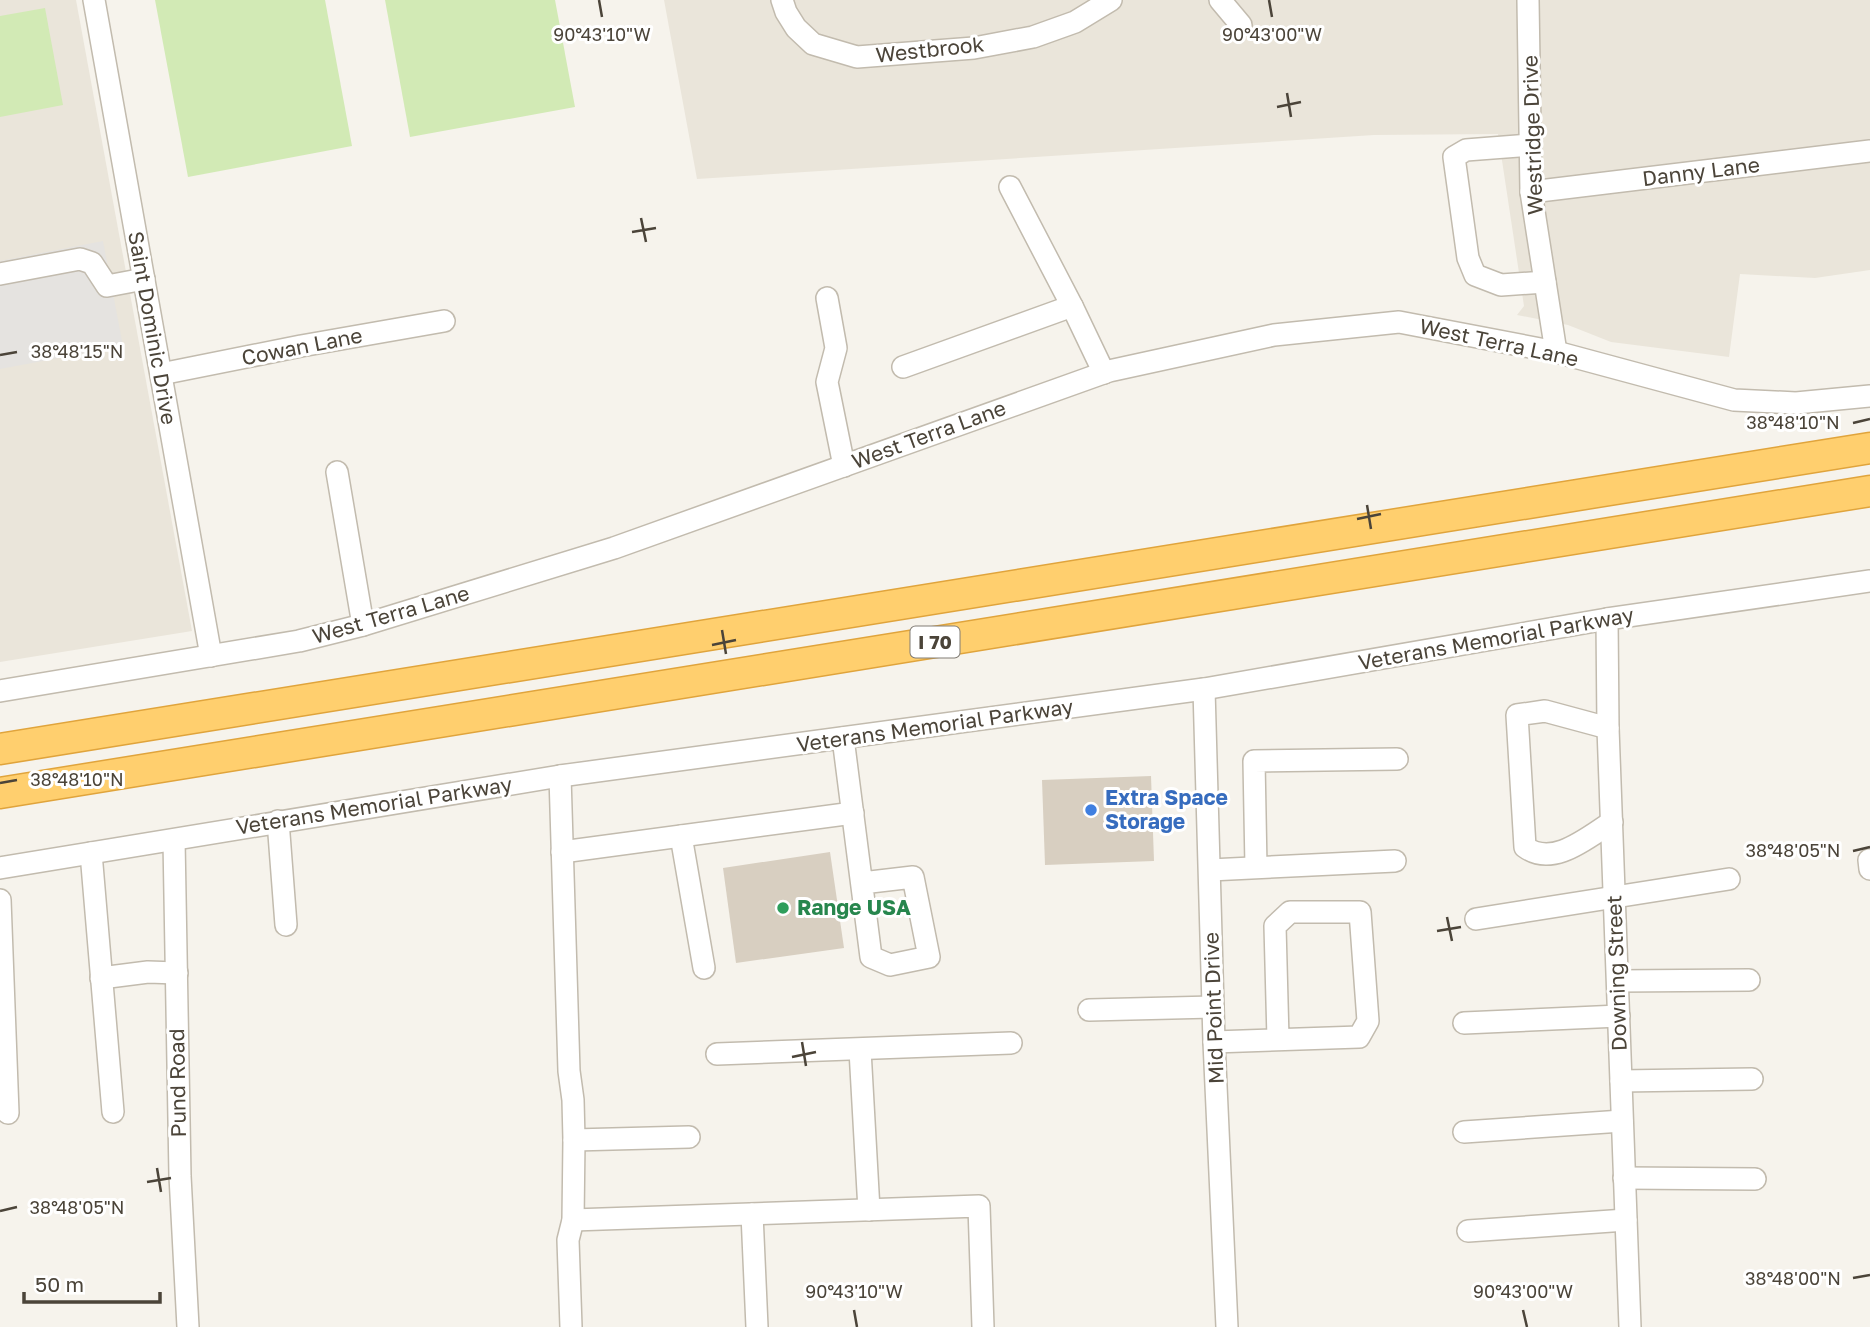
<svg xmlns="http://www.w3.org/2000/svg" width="1870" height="1327" font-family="'Golos Text',sans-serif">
	<rect width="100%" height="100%" fill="#f6f3ec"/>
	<!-- residential -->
	<g fill="#eae5da">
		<polygon points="0,0 76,0 192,631 0,662"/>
		<polygon points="664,0 1870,0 1870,270 1815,278 1740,274 1729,357 1611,342 1568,325 1517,315 1524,306 1498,134 1374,135 697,179"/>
	</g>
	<!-- green -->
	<g fill="#d2eab5">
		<polygon points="155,0 325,0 352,146 188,177"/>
		<polygon points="385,0 555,0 575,107 410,137"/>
		<polygon points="45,8 63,105 0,117 0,16"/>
	</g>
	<!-- parking -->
	<polygon fill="#e5e3e0" points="103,241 123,346 0,369 0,261"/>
	<!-- building -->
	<g fill="#d8cfc1">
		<polygon points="1151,776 1154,861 1045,865 1042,780"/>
		<polygon points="830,852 844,948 736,963 723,868"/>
	</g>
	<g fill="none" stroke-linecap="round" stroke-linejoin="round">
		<defs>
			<g id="minor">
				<polyline points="94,0 211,656"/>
				<polyline points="782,0 786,12 796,28 813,44 857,57 974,48 1033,37 1075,22 1111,0"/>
				<polyline points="1220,0 1241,25"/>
				<polyline points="1528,0 1531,192 1556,352"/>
				<polyline points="1531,145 1466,150 1454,157 1468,258 1475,275 1501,285 1545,282"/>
				<polyline points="1010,187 1072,306"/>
				<polyline points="1531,192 1870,151"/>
				<polyline points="0,274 80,259 92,263 107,286 144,279"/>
				<polyline points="827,298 836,348 827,382 844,466"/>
				<polyline points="903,367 1072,306 1104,373"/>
				<polyline points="161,374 301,346 444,321"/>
				<polyline points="337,472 363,625"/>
				<polyline points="1607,619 1608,728 1630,1327"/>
				<polyline points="1204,689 1214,1042 1227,1327"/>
				<polyline points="0,691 299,641 363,625 614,548 1109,371 1274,335 1399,322 1556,352 1734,400 1796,403 1870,396"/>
				<path d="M1608,728L1545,711L1517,715L1525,847C1553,868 1588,837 1612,822"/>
				<polyline points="843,738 871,957 890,965 929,957 913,877 862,883"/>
				<polyline points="560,776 569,1071 573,1100 574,1140 573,1220 568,1240 571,1327"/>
				<polyline points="278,821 286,925"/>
				<polyline points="681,836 704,968"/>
				<polyline points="174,840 180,1176 188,1327"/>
				<polyline points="562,852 853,813"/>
				<polyline points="91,853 113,1112"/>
				<polyline points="1869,860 1870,869"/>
				<polyline points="1256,867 1254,761 1397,759"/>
				<polyline points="0,868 560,776 1204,689 1607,619 1870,581"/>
				<polyline points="1210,870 1395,861"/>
				<polyline points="0,900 8,1113"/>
				<polyline points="1476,919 1729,879"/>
				<polyline points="101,978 148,972 177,973"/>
				<polyline points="1618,981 1749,980"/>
				<polyline points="1089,1010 1213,1007"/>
				<polyline points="1464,1023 1619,1016"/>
				<polyline points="1214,1042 1359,1037 1368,1021 1360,912 1290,912 1275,926 1278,1039"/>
				<polyline points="860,1050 869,1210"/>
				<polyline points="717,1054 1011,1043"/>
				<polyline points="1621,1081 1752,1079"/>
				<polyline points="1464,1132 1622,1121"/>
				<polyline points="574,1140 689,1137"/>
				<polyline points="1624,1178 1755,1179"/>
				<polyline points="752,1214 757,1327"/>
				<polyline points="573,1220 979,1206 983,1327"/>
				<polyline points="1468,1231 1626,1220"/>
			</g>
			<g id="highway">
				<polyline points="0,749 1870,448"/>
				<polyline points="0,793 1870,491"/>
			</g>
		</defs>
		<!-- minor casing -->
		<use href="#minor" stroke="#c2bbae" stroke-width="24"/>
		<!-- highway casing -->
		<use href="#highway" stroke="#e0a43c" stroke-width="33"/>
		<!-- minor -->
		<use href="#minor" stroke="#fff" stroke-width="21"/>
		<!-- highway -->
		<use href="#highway" stroke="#ffcf6e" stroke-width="30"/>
	</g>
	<!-- ticks -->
	<path fill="none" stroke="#4b4439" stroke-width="2.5" d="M599,0L602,17M1269,0L1272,17M1287,93L1291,117M1277,107L1301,102M641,218L646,242M632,232L656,228M0,355L17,352M1853,423L1870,419M1367,505L1371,529M1357,519L1381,514M722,630L726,654M712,645L736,640M0,783L17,780M1853,851L1870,847M1447,917L1452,941M1437,931L1461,927M802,1042L806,1066M792,1057L816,1052M157,1168L161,1192M147,1182L171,1178M0,1211L17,1207M1853,1278L1870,1275M854,1310L857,1327M1523,1310L1527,1327"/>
	<!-- markers -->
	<circle fill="#3f7fe0" stroke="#fff" stroke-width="2.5" cx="1091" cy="810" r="7"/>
	<circle fill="#2e9e5b" stroke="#fff" stroke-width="2.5" cx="783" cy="908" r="7"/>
	<g text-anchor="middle" stroke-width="6" stroke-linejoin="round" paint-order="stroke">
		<!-- shield labels -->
		<rect fill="#fff" stroke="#817c74" stroke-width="2" x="910.5" y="626.5" width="49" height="31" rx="5"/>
		<g font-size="19" font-weight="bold" fill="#4b4439">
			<text x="935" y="649">I 70</text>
		</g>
		<!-- street labels -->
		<g font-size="21" fill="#4b4439" stroke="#fff">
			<text transform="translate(930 50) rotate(-6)" y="7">Westbrook</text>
			<text transform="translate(1533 135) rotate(-92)" y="7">Westridge Drive</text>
			<text transform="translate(1701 172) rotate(-7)" y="7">Danny Lane</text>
			<text transform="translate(152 328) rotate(80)" y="7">Saint Dominic Drive</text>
			<text transform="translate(1499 343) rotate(12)" y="7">West Terra Lane</text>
			<text transform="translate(302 347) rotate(-11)" y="7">Cowan Lane</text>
			<text transform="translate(929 435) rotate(-20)" y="7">West Terra Lane</text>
			<text transform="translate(391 615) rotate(-16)" y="7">West Terra Lane</text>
			<text transform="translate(1496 639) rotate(-10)" y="7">Veterans Memorial Parkway</text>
			<text transform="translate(935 726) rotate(-8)" y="7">Veterans Memorial Parkway</text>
			<text transform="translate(374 806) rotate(-9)" y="7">Veterans Memorial Parkway</text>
			<text transform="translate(1617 973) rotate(-92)" y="7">Downing Street</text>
			<text transform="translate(1214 1008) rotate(-92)" y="7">Mid Point Drive</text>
			<text transform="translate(178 1083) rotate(-91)" y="7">Pund Road</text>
		</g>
		<!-- shop labels -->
		<g font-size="21" font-weight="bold" fill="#366cbe" stroke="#fff" text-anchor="start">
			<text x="1105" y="805">Extra Space<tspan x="1105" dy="24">Storage</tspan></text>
		</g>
		<!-- leisure labels -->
		<g font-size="21" font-weight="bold" fill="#27864d" stroke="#fff" text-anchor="start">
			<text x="797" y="915">Range USA</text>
		</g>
	</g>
	<g font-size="18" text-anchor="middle" fill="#4b4439" stroke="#fff" stroke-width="6" stroke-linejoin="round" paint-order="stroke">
		<text x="602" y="41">90°43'10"W</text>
		<text x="1272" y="41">90°43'00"W</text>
		<text x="77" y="358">38°48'15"N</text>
		<text x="1793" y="429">38°48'10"N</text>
		<text x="77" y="786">38°48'10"N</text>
		<text x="1793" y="857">38°48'05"N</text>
		<text x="77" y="1214">38°48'05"N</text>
		<text x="1793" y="1285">38°48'00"N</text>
		<text x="854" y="1298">90°43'10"W</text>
		<text x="1523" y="1298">90°43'00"W</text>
	</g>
	<!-- scale -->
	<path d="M24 1292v10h136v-10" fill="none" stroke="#4b4439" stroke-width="3.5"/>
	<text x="35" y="1292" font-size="21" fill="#4b4439" stroke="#ffffff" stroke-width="5" paint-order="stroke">50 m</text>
</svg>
